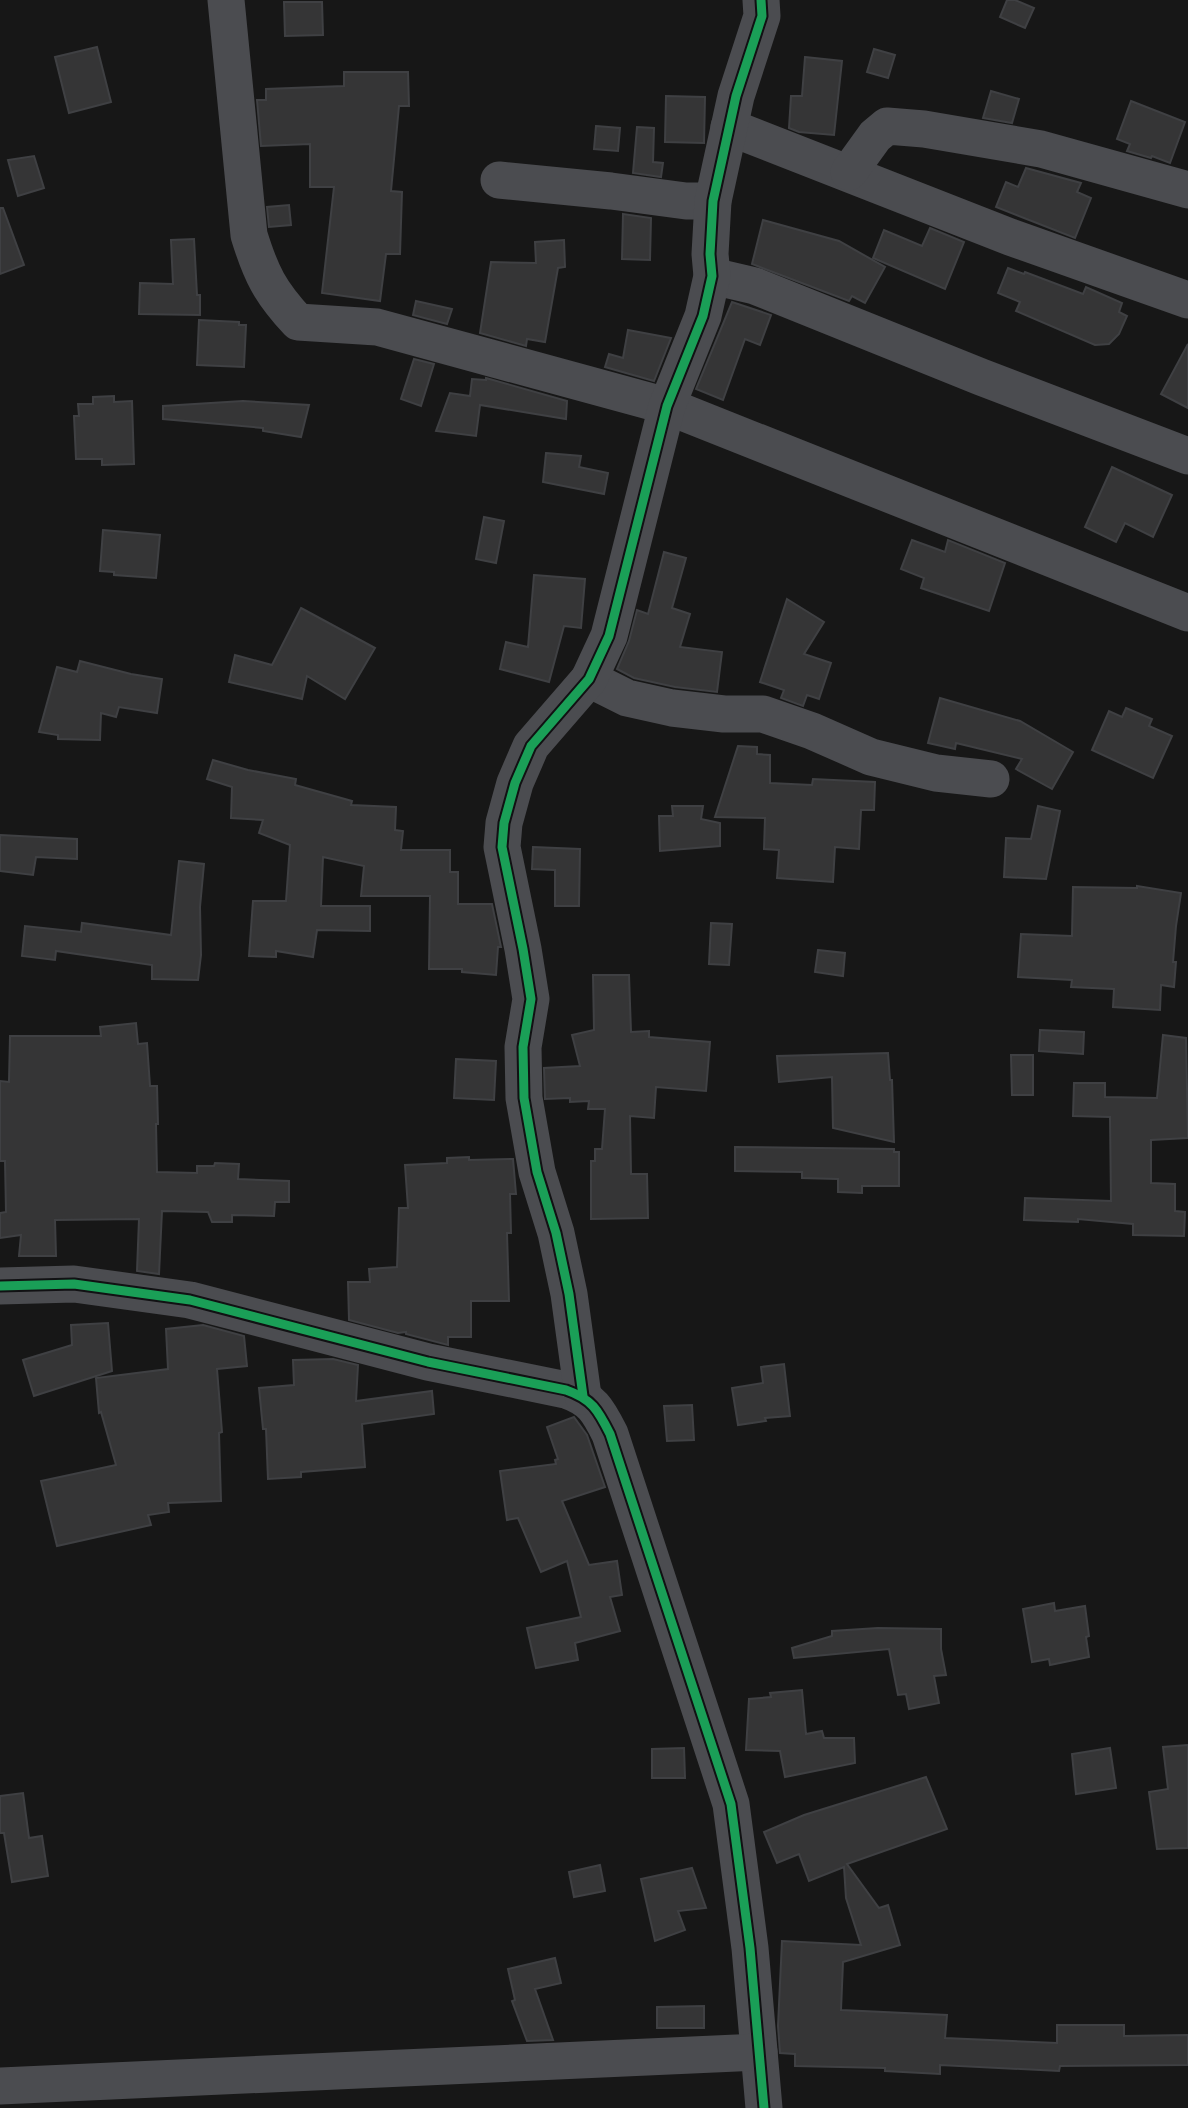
<svg xmlns="http://www.w3.org/2000/svg" width="1188" height="2108" font-family="Lato,sans-serif">
	<rect width="100%" height="100%" fill="#171717"/>
	<!-- building -->
	<g fill="#353536" stroke="#3f4043" stroke-width="2">
		<polygon points="1007,0 1015,0 1034,8 1025,28 1000,17"/>
		<polygon points="284,2 322,2 323,35 285,36"/>
		<polygon points="97,47 111,102 69,113 55,57"/>
		<polygon points="874,49 895,55 888,78 867,72"/>
		<polygon points="805,57 842,61 834,135 799,132 789,128 791,96 802,96"/>
		<polygon points="344,72 408,72 409,106 399,106 391,191 402,192 400,254 386,254 380,301 322,293 334,187 310,187 310,144 261,146 257,100 266,100 266,89 344,86"/>
		<polygon points="991,91 1019,99 1012,123 983,118"/>
		<polygon points="666,96 705,97 704,143 665,142"/>
		<polygon points="1131,101 1185,122 1170,163 1152,156 1151,158 1127,151 1130,144 1117,139"/>
		<polygon points="596,126 620,128 618,151 594,149"/>
		<polygon points="637,127 654,128 653,162 663,163 661,177 633,173"/>
		<polygon points="34,156 44,188 18,196 8,160"/>
		<polygon points="1026,168 1081,183 1077,192 1091,198 1075,238 996,207 1006,182 1018,187"/>
		<polygon points="289,205 291,225 269,227 267,207"/>
		<polygon points="0,208 3,208 24,265 0,274"/>
		<polygon points="623,214 651,218 650,260 622,259"/>
		<polygon points="763,220 839,241 885,267 865,303 852,296 849,301 752,264"/>
		<polygon points="930,228 964,242 945,289 873,258 884,230 922,246"/>
		<polygon points="194,239 197,295 200,295 200,315 139,314 140,283 173,284 171,240"/>
		<polygon points="564,240 565,267 558,268 545,342 527,339 526,346 480,333 491,262 536,263 535,242"/>
		<polygon points="1008,268 1024,274 1025,272 1083,294 1086,287 1122,303 1119,312 1127,316 1119,334 1109,344 1095,345 1016,311 1020,302 998,293"/>
		<polygon points="416,301 452,309 447,324 413,315"/>
		<polygon points="732,302 771,315 760,345 745,339 723,400 696,389"/>
		<polygon points="199,320 239,322 239,325 246,325 244,367 197,365"/>
		<polygon points="628,330 671,338 654,381 605,367 609,354 623,358"/>
		<polygon points="1188,344 1188,408 1161,394"/>
		<polygon points="414,359 434,364 421,406 401,399"/>
		<polygon points="486,378 567,401 566,419 480,405 476,436 436,431 450,393 470,396 472,379 486,380"/>
		<polygon points="114,396 114,402 132,401 134,464 102,465 102,459 76,459 74,416 79,416 78,404 93,404 93,397"/>
		<polygon points="243,401 309,405 301,437 263,431 263,428 163,419 163,406"/>
		<polygon points="546,453 581,456 579,467 608,473 604,494 543,482"/>
		<polygon points="1112,467 1172,495 1153,537 1125,523 1116,542 1085,527"/>
		<polygon points="484,517 504,521 496,563 476,559"/>
		<polygon points="103,530 160,535 156,578 114,575 114,572 100,571"/>
		<polygon points="912,540 945,552 948,540 1005,563 989,611 921,588 924,578 901,569"/>
		<polygon points="664,552 686,558 672,608 690,614 680,647 722,652 717,692 675,687 634,678 617,669 629,641 637,610 648,614"/>
		<polygon points="534,575 585,579 581,628 564,626 549,682 500,669 506,642 528,647"/>
		<polygon points="787,599 824,622 804,654 831,663 819,699 807,695 803,706 781,698 784,690 760,682"/>
		<polygon points="301,608 375,648 345,699 307,676 302,699 229,682 235,655 272,665"/>
		<polygon points="80,661 131,674 162,679 157,713 119,707 116,717 101,713 100,740 58,739 58,735 39,732 57,667 77,672"/>
		<polygon points="940,698 1020,721 1073,752 1052,789 1016,769 1022,759 956,743 955,749 928,743"/>
		<polygon points="1126,708 1152,719 1149,726 1172,736 1153,778 1092,750 1109,711 1122,717"/>
		<polygon points="738,746 757,747 757,754 770,755 770,783 812,785 813,779 875,782 874,810 861,810 859,849 835,847 833,882 777,878 779,850 764,849 765,818 715,817"/>
		<polygon points="213,760 248,770 296,779 295,785 352,801 351,805 396,807 395,830 403,831 401,850 450,850 450,872 458,872 458,904 492,904 501,947 498,947 496,975 462,972 462,969 429,969 430,896 361,896 364,866 323,857 321,906 370,906 370,931 317,930 313,957 276,951 276,957 249,956 253,901 286,901 290,845 259,833 263,820 231,818 232,787 207,779"/>
		<polygon points="672,806 703,806 701,819 720,823 720,846 660,851 659,816 673,816"/>
		<polygon points="1038,806 1060,811 1046,879 1004,877 1006,838 1031,839"/>
		<polygon points="0,835 77,839 77,859 36,857 33,875 0,871"/>
		<polygon points="533,847 580,849 579,906 555,906 555,870 532,869"/>
		<polygon points="179,861 204,864 200,907 201,955 198,980 152,979 152,965 56,951 55,960 22,956 25,926 81,932 82,923 171,935"/>
		<polygon points="1137,886 1181,893 1176,926 1173,962 1176,962 1174,987 1161,985 1160,1010 1113,1007 1114,989 1071,987 1072,980 1018,977 1021,934 1072,936 1073,887 1137,888"/>
		<polygon points="711,923 732,924 729,965 709,964"/>
		<polygon points="818,950 845,953 843,976 815,972"/>
		<polygon points="593,975 629,975 631,1032 649,1031 649,1037 710,1042 706,1091 656,1087 654,1118 630,1116 631,1174 647,1174 648,1218 591,1219 591,1161 595,1161 595,1149 602,1149 605,1109 588,1109 589,1101 570,1102 570,1098 545,1099 544,1068 580,1066 572,1035 594,1030"/>
		<polygon points="136,1023 138,1044 147,1043 150,1086 157,1086 158,1124 156,1124 157,1172 197,1173 197,1166 214,1166 215,1163 239,1164 238,1179 289,1181 289,1202 275,1202 274,1216 232,1215 232,1222 212,1222 208,1212 162,1211 159,1274 137,1271 139,1219 55,1220 56,1256 19,1256 21,1235 0,1238 0,1213 6,1212 5,1161 0,1161 0,1081 9,1082 10,1036 101,1036 100,1027"/>
		<polygon points="1040,1030 1084,1032 1083,1054 1039,1051"/>
		<polygon points="1163,1035 1186,1038 1188,1138 1151,1140 1151,1183 1175,1184 1175,1211 1185,1212 1184,1236 1133,1235 1133,1224 1078,1219 1078,1222 1024,1220 1025,1198 1111,1201 1110,1117 1073,1116 1074,1083 1105,1083 1105,1097 1157,1098"/>
		<polygon points="888,1053 890,1080 892,1080 894,1142 833,1128 832,1077 779,1082 777,1056"/>
		<polygon points="1011,1055 1033,1055 1033,1095 1012,1095"/>
		<polygon points="456,1059 496,1061 494,1100 454,1098"/>
		<polygon points="735,1147 894,1149 894,1152 899,1152 899,1186 862,1186 862,1193 838,1192 838,1179 802,1178 802,1172 735,1171"/>
		<polygon points="469,1157 469,1160 513,1159 516,1194 510,1194 511,1233 507,1233 509,1301 471,1301 471,1337 448,1337 448,1345 406,1334 406,1332 398,1333 349,1320 348,1282 370,1282 369,1269 397,1267 399,1208 408,1208 405,1165 447,1163 447,1158"/>
		<polygon points="108,1323 112,1371 34,1396 23,1360 72,1345 71,1325"/>
		<polygon points="203,1325 244,1336 247,1366 217,1369 222,1432 219,1433 221,1501 168,1503 169,1512 148,1515 151,1525 57,1546 41,1481 116,1465 101,1412 99,1413 96,1378 168,1369 166,1329"/>
		<polygon points="333,1359 358,1365 356,1401 432,1391 434,1414 362,1424 365,1467 301,1472 301,1477 268,1479 266,1429 263,1429 259,1388 294,1385 293,1360"/>
		<polygon points="784,1364 790,1416 765,1418 766,1421 738,1425 732,1388 763,1383 761,1367"/>
		<polygon points="692,1405 694,1440 667,1441 664,1406"/>
		<polygon points="574,1417 587,1435 605,1487 562,1501 589,1565 617,1561 622,1595 610,1597 620,1631 575,1643 578,1660 536,1668 527,1628 581,1617 567,1561 541,1572 518,1518 507,1520 500,1471 556,1464 555,1460 558,1459 547,1427"/>
		<polygon points="1054,1603 1055,1611 1085,1606 1089,1636 1086,1637 1089,1657 1050,1665 1049,1659 1032,1662 1023,1609"/>
		<polygon points="878,1628 941,1629 941,1649 946,1675 934,1676 939,1703 909,1709 906,1694 898,1695 889,1649 794,1658 792,1648 832,1636 832,1631"/>
		<polygon points="802,1690 806,1734 822,1731 824,1738 854,1738 855,1763 785,1777 780,1751 746,1750 749,1699 771,1697 770,1693"/>
		<polygon points="1188,1745 1188,1848 1157,1849 1149,1792 1168,1789 1163,1747"/>
		<polygon points="684,1748 685,1778 652,1778 652,1749"/>
		<polygon points="1110,1748 1116,1788 1076,1794 1072,1754"/>
		<polygon points="926,1777 947,1829 847,1864 879,1908 888,1905 900,1945 843,1962 841,2010 947,2015 945,2038 1057,2043 1057,2025 1124,2025 1124,2036 1188,2035 1188,2065 1060,2066 1059,2071 940,2065 940,2074 885,2071 885,2068 795,2066 795,2054 780,2053 778,2026 782,1941 861,1945 846,1898 844,1867 809,1881 799,1854 777,1863 764,1832 804,1815"/>
		<polygon points="23,1793 29,1838 42,1836 48,1876 12,1882 4,1833 0,1833 0,1796"/>
		<polygon points="600,1865 605,1891 574,1897 569,1872"/>
		<polygon points="692,1868 706,1908 678,1911 685,1930 655,1941 641,1879"/>
		<polygon points="555,1958 561,1983 535,1989 553,2040 527,2041 512,2001 515,2000 508,1969"/>
		<polygon points="704,2006 704,2028 657,2028 657,2007"/>
	</g>
	<g fill="none" stroke-linecap="round" stroke-linejoin="round">
		<!-- minor -->
		<g stroke="#4b4c50" stroke-width="37">
			<path d="M226,0L249,235C261,274 270,292 298,322L377,327L667,406L1188,613"/>
			<polyline points="729,127 1010,237 1188,300"/>
			<polyline points="849,172 875,136 887,126 924,129 1041,149 1188,190"/>
			<polyline points="499,180 611,191 686,201 713,201"/>
			<polyline points="712,276 755,286 981,377 1188,456"/>
			<polyline points="589,679 627,698 672,708 724,714 763,714 812,731 871,757 936,773 991,779"/>
			<path d="M0,1286L74,1284L190,1300L428,1362L566,1390C592,1399 598,1410 610,1434L731,1804L750,1948L764,2108"/>
			<polyline points="583,1396 569,1294 556,1233 537,1172 524,1098 523,1047 531,999 523,949 502,847 504,823 515,783 531,746 589,679 609,636 667,406 703,316 712,276 710,254 713,201 736,96 762,16 761,0"/>
			<polyline points="0,2086 759,2052"/>
		</g>
		<defs>
			<g id="cycleway">
				<path d="M0,1286L74,1284L190,1300L428,1362L566,1390C592,1399 598,1410 610,1434L731,1804L750,1948L764,2108"/>
				<polyline points="583,1396 569,1294 556,1233 537,1172 524,1098 523,1047 531,999 523,949 502,847 504,823 515,783 531,746 589,679 609,636 667,406 703,316 712,276 710,254 713,201 736,96 762,16 761,0"/>
			</g>
		</defs>
		<!-- cycleway casing -->
		<use href="#cycleway" stroke="#111113" stroke-width="13"/>
		<!-- cycleway -->
		<use href="#cycleway" stroke="#1a9f57" stroke-width="9"/>
	</g>
</svg>
